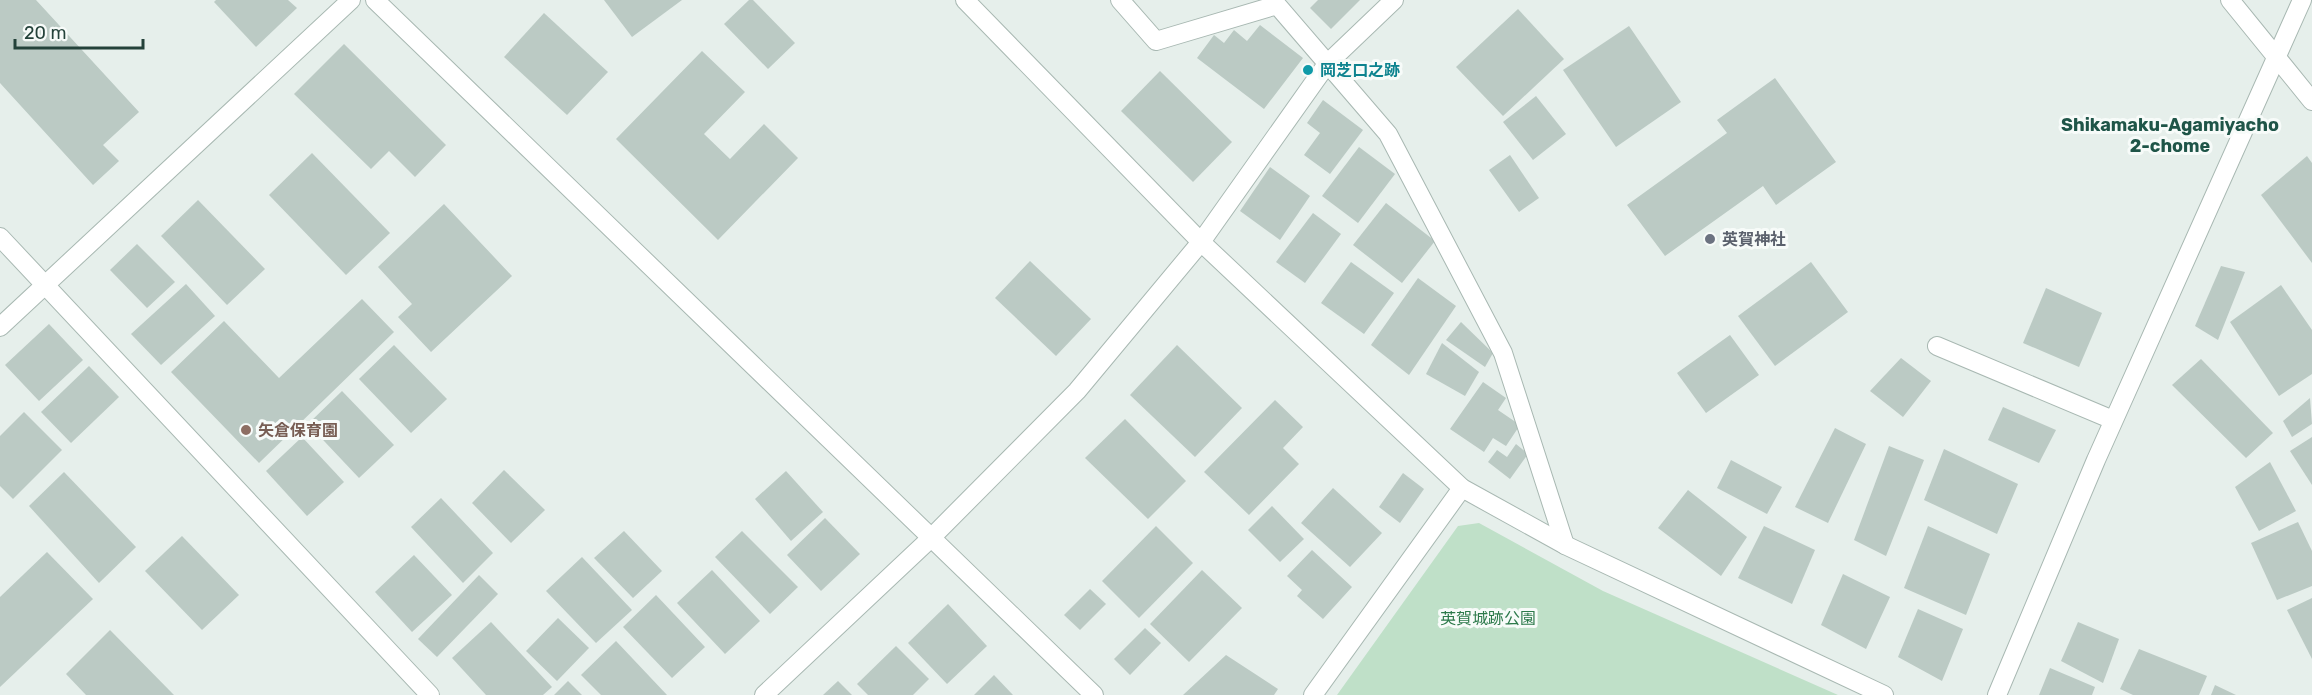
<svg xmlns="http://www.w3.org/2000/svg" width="2312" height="695" font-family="Rubik,'Noto Sans JP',sans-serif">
	<rect width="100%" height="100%" fill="#e6efeb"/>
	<!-- green -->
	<polygon fill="#bfe0c8" points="1479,523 1603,591 1838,695 1337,695 1458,526"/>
	<!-- building -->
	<g fill="#bbcac4">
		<polygon points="0,0 36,0 139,112 103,145 119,161 93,185 0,83"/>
		<polygon points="216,0 288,0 297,8 256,47 214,2"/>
		<polygon points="604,0 682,0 632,37"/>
		<polygon points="749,0 753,0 795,43 768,69 724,24"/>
		<polygon points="1318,0 1360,0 1331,29 1310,8"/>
		<polygon points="1518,9 1564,59 1503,116 1456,67"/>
		<polygon points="544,13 608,72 567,115 504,57"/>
		<polygon points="1260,25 1303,58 1264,109 1197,58 1214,35 1224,43 1234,30 1247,41"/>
		<polygon points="1629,26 1681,102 1616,147 1563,70"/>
		<polygon points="344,44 446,145 415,177 389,151 371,169 294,94"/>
		<polygon points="702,51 745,92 704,134 730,159 764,124 798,158 718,240 616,139"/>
		<polygon points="1160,71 1232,142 1193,182 1121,111"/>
		<polygon points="1775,78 1836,162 1776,205 1763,186 1665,256 1627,205 1727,133 1717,120"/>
		<polygon points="1536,96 1566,134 1533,160 1503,122"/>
		<polygon points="1323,100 1363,130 1330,174 1304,155 1320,133 1307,123"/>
		<polygon points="1359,147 1395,174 1358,223 1322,196"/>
		<polygon points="312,153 390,233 346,275 269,195"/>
		<polygon points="1510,155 1539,198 1519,212 1489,170"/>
		<polygon points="2307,156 2312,163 2312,263 2261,195"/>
		<polygon points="1270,167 1310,196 1280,240 1240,211"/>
		<polygon points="198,200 265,269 227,305 161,236"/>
		<polygon points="1386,203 1435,241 1402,283 1353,245"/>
		<polygon points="444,204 512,276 431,352 398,317 412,304 378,267"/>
		<polygon points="1313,213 1341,234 1305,283 1276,262"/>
		<polygon points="137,244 175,282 147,308 110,270"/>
		<polygon points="1030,261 1091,319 1056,356 995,298"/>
		<polygon points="1351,262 1394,293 1364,334 1321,303"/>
		<polygon points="1811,262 1848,312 1775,366 1738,316"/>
		<polygon points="2221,266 2245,272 2218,340 2195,326"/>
		<polygon points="1418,278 1456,306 1409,375 1371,345"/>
		<polygon points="186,284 215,316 161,365 131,334"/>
		<polygon points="2281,285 2312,330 2312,374 2279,396 2230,322"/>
		<polygon points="2046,288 2102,313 2079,367 2023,343"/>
		<polygon points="362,299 394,332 259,463 171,372 224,321 279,378"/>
		<polygon points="1461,322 1493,353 1485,367 1446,340"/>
		<polygon points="49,324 83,360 39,401 5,365"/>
		<polygon points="1730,335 1759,375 1706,413 1677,373"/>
		<polygon points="1442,343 1479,372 1465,396 1426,374"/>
		<polygon points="394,345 447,399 411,433 359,379"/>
		<polygon points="1177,345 1242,408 1195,457 1130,395"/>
		<polygon points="1901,358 1931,381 1903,417 1870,391"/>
		<polygon points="2201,359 2273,433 2246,458 2172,385"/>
		<polygon points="89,366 119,397 71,443 41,412"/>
		<polygon points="1483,382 1506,398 1498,410 1520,425 1506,446 1493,438 1484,452 1450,429"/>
		<polygon points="342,391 394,445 359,478 308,424"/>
		<polygon points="2310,398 2312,424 2292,437 2283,421"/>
		<polygon points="1275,400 1303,427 1283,448 1299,464 1249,515 1204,472"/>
		<polygon points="2003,407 2056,430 2039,463 1988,440"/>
		<polygon points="24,412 62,450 13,499 0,486 0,436"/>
		<polygon points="1125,419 1186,481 1148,519 1085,458"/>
		<polygon points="1835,428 1866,444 1828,523 1795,507"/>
		<polygon points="302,437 344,482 307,516 266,471"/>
		<polygon points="2312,437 2312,485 2290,451"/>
		<polygon points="1516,444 1528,454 1510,479 1488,462 1497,450 1507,457"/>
		<polygon points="1889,446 1924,460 1886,556 1854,540"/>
		<polygon points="1944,449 2018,484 1997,534 1924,500"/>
		<polygon points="1731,460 1782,487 1767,514 1717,488"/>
		<polygon points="2270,462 2296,511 2259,531 2235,487"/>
		<polygon points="504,470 545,510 511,543 472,503"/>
		<polygon points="786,471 823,512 791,541 755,499"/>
		<polygon points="64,472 136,547 99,583 29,506"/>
		<polygon points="1403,473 1424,489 1400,523 1379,507"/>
		<polygon points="1333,488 1382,533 1350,567 1301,523"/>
		<polygon points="1688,490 1747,537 1721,576 1658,528"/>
		<polygon points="441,498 493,553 463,583 411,527"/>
		<polygon points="1272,506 1304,539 1280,562 1248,530"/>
		<polygon points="825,518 860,554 821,591 787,555"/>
		<polygon points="2298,522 2312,551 2312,586 2277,600 2251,543"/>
		<polygon points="1156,526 1193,563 1139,618 1102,581"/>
		<polygon points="1764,526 1815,550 1792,604 1738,578"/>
		<polygon points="1928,526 1990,554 1966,615 1904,588"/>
		<polygon points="624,531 662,571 633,598 594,558"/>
		<polygon points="742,531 798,587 770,614 715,557"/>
		<polygon points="182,536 239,595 202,630 145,571"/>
		<polygon points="1312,550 1352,587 1323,619 1297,596 1302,590 1287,576"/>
		<polygon points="47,552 93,599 0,687 0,597"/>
		<polygon points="414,555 452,595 412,632 375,592"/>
		<polygon points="582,557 632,610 596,643 546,591"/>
		<polygon points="712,570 760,621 725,654 677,603"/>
		<polygon points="1202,570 1242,608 1189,662 1150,624"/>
		<polygon points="1843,574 1890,597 1866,649 1821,625"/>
		<polygon points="479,575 498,594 437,657 418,639"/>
		<polygon points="1090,589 1106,604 1080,630 1064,615"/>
		<polygon points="656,595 705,647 672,678 623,627"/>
		<polygon points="2312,598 2312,659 2287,610"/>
		<polygon points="948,604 987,646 947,684 908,643"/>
		<polygon points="1918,609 1963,629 1942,681 1898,657"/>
		<polygon points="558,618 589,648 557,681 526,651"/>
		<polygon points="491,622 552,687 543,695 486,695 452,658"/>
		<polygon points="2078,622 2119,639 2103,683 2061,661"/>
		<polygon points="1145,628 1161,643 1130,675 1114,659"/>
		<polygon points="110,630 174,695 86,695 66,674"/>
		<polygon points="616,641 667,695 601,695 581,675"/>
		<polygon points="896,646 929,679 913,695 868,695 857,684"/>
		<polygon points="2139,649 2207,676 2199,695 2133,695 2120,689"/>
		<polygon points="1226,655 1278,689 1274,695 1183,695"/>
		<polygon points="2050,668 2095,687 2092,695 2039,695"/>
		<polygon points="994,675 1013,695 974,695"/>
		<polygon points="568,681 582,695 554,695"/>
		<polygon points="838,681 852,695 823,695"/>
		<polygon points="2215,685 2236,695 2211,695"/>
	</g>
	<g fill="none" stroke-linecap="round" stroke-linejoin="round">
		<defs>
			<g id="minor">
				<polyline points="375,0 1094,695"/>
				<polyline points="965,0 1201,242 1462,488 1565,545 1884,695"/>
				<polyline points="1120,0 1156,41 1277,5 1388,134 1503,353 1565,545"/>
				<polyline points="2230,0 2312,101"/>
				<polyline points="0,237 430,695"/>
				<polyline points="0,327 351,0"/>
				<polyline points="1937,346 2113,420"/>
				<polyline points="764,695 931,538 1077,391 1201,242 1327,64 1394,0"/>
				<polyline points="1313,695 1462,488"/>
				<polyline points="1997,695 2096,460 2302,0"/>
			</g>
		</defs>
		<!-- minor casing -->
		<use href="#minor" stroke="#a8b8b2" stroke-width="20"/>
		<!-- minor -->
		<use href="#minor" stroke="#fff" stroke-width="18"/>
	</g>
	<!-- markers -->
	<circle fill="#0f9aa8" stroke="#f7fbf9" stroke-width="2" cx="1308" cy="70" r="6"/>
	<circle fill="#6b7280" stroke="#f7fbf9" stroke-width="2" cx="1710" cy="239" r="6"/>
	<circle fill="#8d6e63" stroke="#f7fbf9" stroke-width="2" cx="246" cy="430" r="6"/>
	<g text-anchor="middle" stroke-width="6" stroke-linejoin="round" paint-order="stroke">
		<!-- culture labels -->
		<g font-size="16" font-weight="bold" fill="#0d838f" stroke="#f7fbf9" text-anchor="start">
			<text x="1320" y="76">岡芝口之跡</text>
		</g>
		<!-- worship labels -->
		<g font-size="16" font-weight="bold" fill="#5b616d" stroke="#f7fbf9" text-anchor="start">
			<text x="1722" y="245">英賀神社</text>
		</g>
		<!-- education labels -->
		<g font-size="16" font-weight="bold" fill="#785e54" stroke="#f7fbf9" text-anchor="start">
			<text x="258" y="436">矢倉保育園</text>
		</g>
		<!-- park labels -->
		<g font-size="16" fill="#2d7a4b" stroke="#f7fbf9">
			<text x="1488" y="624">英賀城跡公園</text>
		</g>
		<!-- neighbourhood labels -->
		<g font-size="18" font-weight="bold" fill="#1f5548" stroke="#f7fbf9">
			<text x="2170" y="131">Shikamaku-Agamiyacho<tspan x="2170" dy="21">2-chome</tspan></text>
		</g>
	</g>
	<!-- scale -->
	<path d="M15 39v9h128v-9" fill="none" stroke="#24423a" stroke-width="3"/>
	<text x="24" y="39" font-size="18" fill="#24423a" stroke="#f7fbf9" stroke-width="4.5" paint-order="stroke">20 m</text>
</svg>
